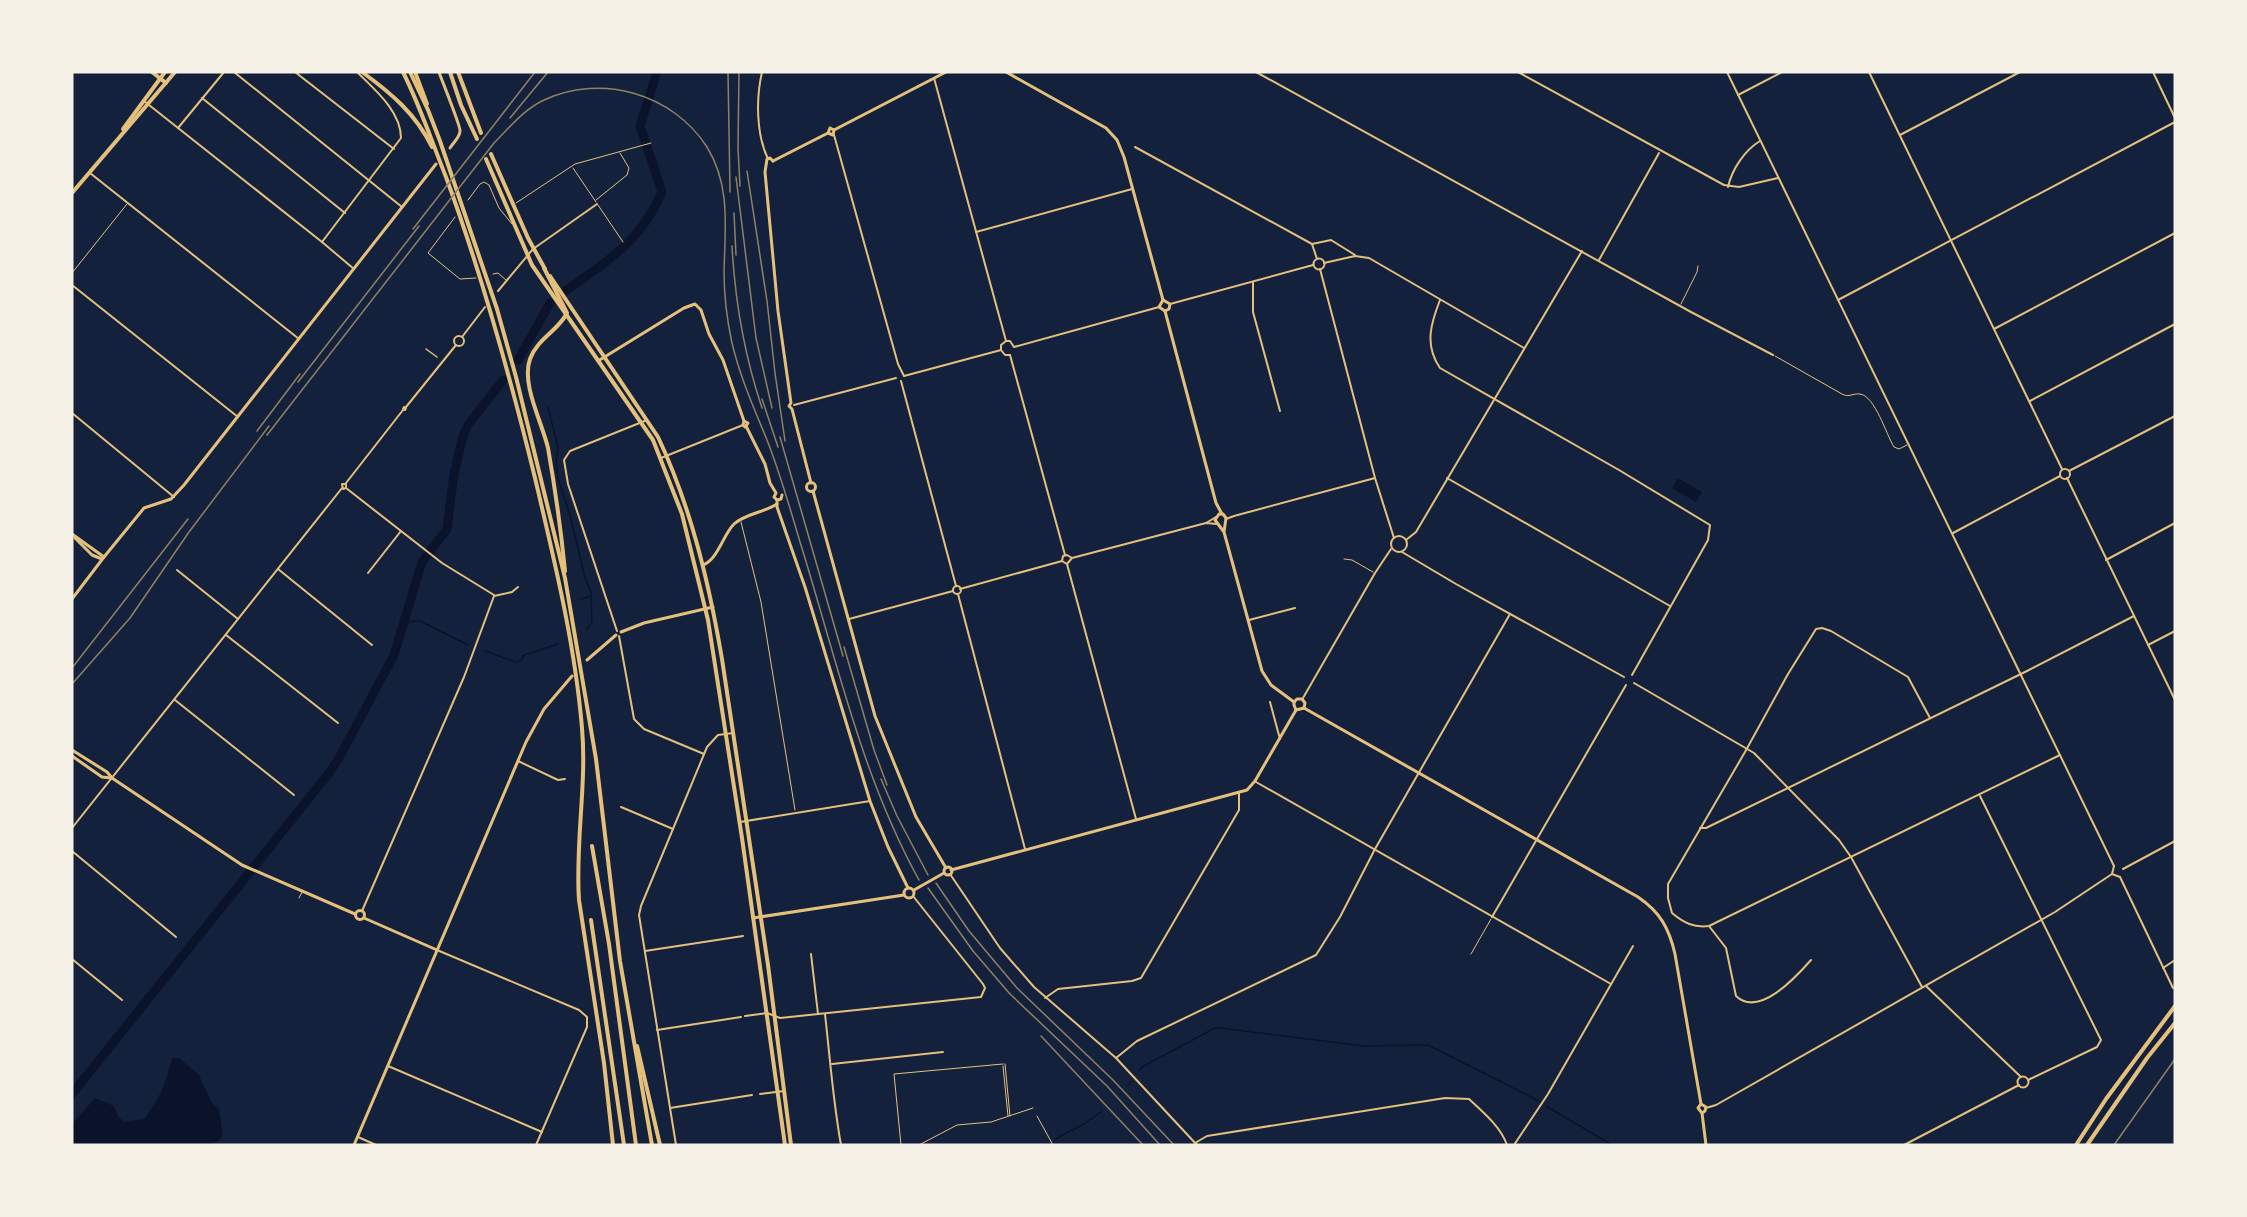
<svg xmlns="http://www.w3.org/2000/svg" width="2247" height="1217" font-family="'Titillium Web',sans-serif">
	<rect width="100%" height="100%" fill="#14213d"/>
	<!-- water -->
	<g fill="#0b132b">
		<polygon points="1678,478 1702,492 1696,502 1672,488"/>
		<path d="M172,1058H179L199,1075L211,1102L219,1109L223,1135L218,1141L208,1145H72V1124L95,1098L114,1106L118,1116L124,1122L144,1119C160,1098 166,1083 172,1058Z"/>
	</g>
	<g fill="none" stroke-linecap="round" stroke-linejoin="round">
		<!-- stream -->
		<g stroke="#0b132b" stroke-width="1.5">
			<polyline points="548,407 558,448 556,461 558,479 570,515 585,578 591,592 592,622 587,629"/>
			<polyline points="580,599 589,597"/>
			<polyline points="403,625 413,621 420,621 468,645"/>
			<polyline points="485,651 515,662 521,660 524,655 558,644"/>
			<polyline points="1139,1071 1142,1067 1215,1028 1221,1028 1363,1046 1428,1045 1539,1101"/>
			<polyline points="1128,1085 1132,1081"/>
			<polyline points="1546,1106 1612,1145"/>
			<polyline points="1055,1139 1084,1124 1102,1111"/>
		</g>
		<!-- river -->
		<g stroke="#0b132b" stroke-width="9">
			<path d="M565,291C606,263 642,240 662,192L640,126L657,72"/>
			<polyline points="518,360 550,303"/>
			<polyline points="72,1094 329,773 339,758 394,655 422,562 447,529 454,474 463,436 468,425 503,380"/>
		</g>
		<!-- service -->
		<g stroke="#e5c07b" stroke-width="1">
			<polyline points="573,168 596,202"/>
			<polyline points="468,200 480,184 484,182 489,185 499,208 512,224"/>
			<polyline points="596,200 627,175 629,168 620,153"/>
			<polyline points="516,203 575,164 651,143"/>
			<polyline points="598,205 623,242"/>
			<polyline points="455,217 428,253 460,279 476,278"/>
			<polyline points="72,273 127,204"/>
			<polyline points="493,274 498,273 506,280"/>
			<polyline points="1681,304 1697,272 1698,266"/>
			<path d="M1775,356L1842,394C1849,398 1853,393 1860,394C1875,396 1886,434 1894,447L1899,449L1907,445"/>
			<polyline points="741,522 761,602 795,810"/>
			<polyline points="1344,559 1352,560 1373,572"/>
			<polyline points="299,898 302,892"/>
			<polyline points="1471,954 1491,919"/>
			<polyline points="1005,1064 1010,1116"/>
			<polyline points="1003,1066 1008,1116"/>
			<polyline points="1037,1116 1053,1145"/>
			<polyline points="901,1145 894,1074 1003,1064"/>
			<polyline points="919,1145 957,1125 991,1122 1033,1108"/>
		</g>
		<!-- pedestrian -->
		<polyline stroke="#e5c07b" stroke-width="1.5" points="426,349 437,357"/>
		<!-- minor -->
		<g stroke="#e5c07b" stroke-width="2">
			<polyline points="234,72 402,207"/>
			<polyline points="295,72 394,149"/>
			<path d="M762,72C756,98 756,134 768,159"/>
			<polyline points="1256,72 1691,312 1773,355"/>
			<polyline points="1518,72 1724,185 1739,187 1778,178"/>
			<polyline points="1727,72 2114,866"/>
			<polyline points="1869,72 2062,469"/>
			<polyline points="2153,72 2175,118"/>
			<polyline points="934,78 1006,341"/>
			<polyline points="1738,95 1782,72"/>
			<polyline points="202,98 345,213"/>
			<polyline points="144,101 322,242 354,269"/>
			<polyline points="178,128 224,72"/>
			<polyline points="834,135 898,364 904,376"/>
			<polyline points="1900,135 2020,72"/>
			<polyline points="1135,147 1312,244 1317,259"/>
			<polyline points="90,173 299,339"/>
			<path d="M1728,187C1732,169 1745,150 1760,141"/>
			<polyline points="976,232 1132,189"/>
			<path d="M322,242L401,138C401,111 374,89 357,72"/>
			<polyline points="1312,244 1331,240 1355,255"/>
			<circle cx="1319" cy="264" r="5.5"/>
			<polyline points="1599,260 1659,153"/>
			<polyline points="1324,263 1355,256 1369,258 1524,348"/>
			<polyline points="1320,269 1375,478 1394,538"/>
			<polyline points="1253,282 1253,312 1280,411"/>
			<polyline points="72,285 238,417"/>
			<polyline points="498,291 533,249 597,204"/>
			<path d="M1440,300C1431,323 1424,345 1440,368L1619,470L1710,525L1708,540L1632,675"/>
			<polyline points="1838,300 2175,122"/>
			<polyline points="1170,304 1313,265"/>
			<polyline points="1994,329 2175,233"/>
			<circle cx="459" cy="341" r="5"/>
			<polyline points="462,337 485,307"/>
			<polyline points="1006,341 1010,341 1014,347"/>
			<polyline points="1014,347 1159,307"/>
			<polyline points="1001,350 1001,345 1006,341"/>
			<polyline points="1001,350 1005,355 1010,355"/>
			<polyline points="1010,355 1065,555"/>
			<polyline points="904,376 1001,350"/>
			<polyline points="901,381 956,586"/>
			<polyline points="2030,401 2175,324"/>
			<polyline points="794,405 896,378"/>
			<polygon points="404,407 406,408 405,410 403,409"/>
			<polyline points="406,407 456,345"/>
			<polyline points="72,413 174,497"/>
			<polyline points="661,458 743,425"/>
			<circle cx="2065" cy="474" r="5"/>
			<polyline points="2069,471 2175,416"/>
			<polyline points="1447,478 1670,606"/>
			<polyline points="2067,478 2175,700"/>
			<polyline points="346,483 403,410"/>
			<polyline points="346,488 343,489 342,484 346,484 346,488 442,563 494,595"/>
			<polyline points="1226,519 1234,516 1375,478"/>
			<polyline points="1206,523 1216,517"/>
			<polyline points="1953,533 2060,476"/>
			<circle cx="1399" cy="544" r="8"/>
			<polyline points="1406,540 1416,532 1582,251"/>
			<polyline points="1402,552 1456,584 1624,677"/>
			<polyline points="1072,558 1067,555 1063,556 1062,561 1067,564 1072,558 1206,523 1217,524"/>
			<polyline points="2106,560 2175,523"/>
			<polyline points="1067,564 1136,819"/>
			<polyline points="278,569 372,645"/>
			<polyline points="177,570 238,619"/>
			<polyline points="368,573 401,531"/>
			<circle cx="957" cy="590" r="4"/>
			<polyline points="960,589 1062,561"/>
			<polyline points="958,594 1025,849"/>
			<polyline points="494,596 512,592 518,587"/>
			<polyline points="849,619 953,591"/>
			<polyline points="1249,620 1295,608"/>
			<polyline points="617,631 568,484 564,460 570,451 647,420"/>
			<polyline points="226,635 338,723"/>
			<polyline points="619,636 634,719 644,729 704,754"/>
			<polyline points="2148,645 2175,631"/>
			<polyline points="1634,683 1754,753 1839,840 1851,857 1922,987"/>
			<polyline points="1303,698 1375,573 1391,549"/>
			<polyline points="175,700 294,795"/>
			<polyline points="1270,702 1280,739"/>
			<path d="M1930,718L1908,677L1831,631L1822,628L1816,629L1788,674L1745,752L1668,884V898L1672,913C1684,923 1694,928 1709,926L2060,755"/>
			<polyline points="518,761 558,780 565,779"/>
			<polyline points="1256,782 1611,984"/>
			<polyline points="1980,796 2101,1040 2097,1047 2028,1080"/>
			<polyline points="621,807 673,829"/>
			<polyline points="740,822 870,801"/>
			<polyline points="72,828 342,488"/>
			<polyline points="1700,828 1706,828 2027,671 2134,616"/>
			<polyline points="72,851 176,937"/>
			<polyline points="2114,866 2112,874 2120,877"/>
			<polyline points="2123,869 2175,841"/>
			<polyline points="950,874 1000,948 1034,987 1116,1058 1197,1145"/>
			<polyline points="2120,877 2173,988"/>
			<polyline points="362,911 464,677 494,596"/>
			<polyline points="1492,917 1626,685"/>
			<path d="M1709,926L1726,948L1736,996C1759,1018 1796,977 1811,960"/>
			<polyline points="437,950 579,1010 587,1017 587,1027 536,1145"/>
			<polyline points="645,951 743,936"/>
			<polyline points="811,954 818,1014"/>
			<polyline points="72,959 122,1000"/>
			<polyline points="2163,968 2175,960"/>
			<polyline points="1926,986 2021,1077"/>
			<polyline points="1045,998 1058,989 1132,981 1141,978 1239,810 1239,793"/>
			<path d="M825,1014C830,1058 833,1101 841,1145"/>
			<polyline points="745,1016 767,1013 780,1018 981,997 985,988 983,984 913,896"/>
			<polyline points="657,1030 741,1017"/>
			<polyline points="1116,1058 1137,1041 1316,955 1340,917 1375,849 1510,614"/>
			<polyline points="832,1064 943,1052"/>
			<polyline points="388,1066 542,1132"/>
			<circle cx="2023" cy="1082" r="5.5"/>
			<polyline points="760,1094 784,1091"/>
			<polyline points="670,1108 752,1095"/>
			<polyline points="1706,1108 1716,1105 2055,912 2112,874"/>
			<polyline points="358,1137 376,1145"/>
			<path d="M1195,1143L1207,1136L1445,1098L1469,1099C1483,1112 1501,1127 1507,1145"/>
			<polyline points="676,1145 639,915 641,906 707,747 718,735 733,733"/>
			<polyline points="1514,1145 1548,1094 1633,946"/>
			<polyline points="1904,1145 2019,1085"/>
		</g>
		<!-- tertiary -->
		<g stroke="#e5c07b" stroke-width="3">
			<path d="M439,72C442,81 461,127 460,131C460,137 453,143 450,148"/>
			<polyline points="828,133 833,135 834,130"/>
			<polyline points="773,161 770,158 767,159 765,172 778,311 791,403 789,406 792,409 811,483"/>
			<polyline points="773,161 828,133 830,128 834,130 946,72"/>
			<polyline points="598,361 684,308 695,304 701,310 709,334 723,360 744,421"/>
			<polygon points="744,421 748,423 745,427 743,425"/>
			<polyline points="746,426 765,464 770,483 776,493 774,497 777,500 777,507 805,587 870,801 888,847 908,888"/>
			<circle cx="811" cy="487" r="4.5"/>
			<polyline points="813,491 875,716 916,817 946,868"/>
			<polyline points="777,500 781,499 782,495"/>
			<polyline points="104,557 144,508 171,499 184,485 436,164"/>
			<path d="M703,565C718,559 723,535 734,524C745,514 765,512 777,504"/>
			<circle cx="948" cy="871" r="4"/>
			<polyline points="951,870 1247,790 1255,781 1296,710"/>
			<circle cx="909" cy="893" r="5"/>
			<polyline points="914,890 944,873"/>
			<polyline points="753,918 904,895"/>
		</g>
		<!-- secondary -->
		<g stroke="#e5c07b" stroke-width="3">
			<polyline points="1006,72 1106,128 1117,140 1124,157 1163,300"/>
			<polyline points="1163,300 1170,304 1169,309 1165,311"/>
			<polyline points="1163,300 1159,307 1165,311"/>
			<polyline points="1165,311 1216,503 1222,514"/>
			<polyline points="1224,532 1226,518 1223,514 1219,514 1215,520 1224,532 1262,671 1271,685 1294,702"/>
			<polyline points="72,534 104,557 72,599"/>
			<polyline points="75,538 92,555 102,559"/>
			<polyline points="621,632 644,623 713,607"/>
			<polyline points="587,660 616,635"/>
			<polyline points="1294,702 1297,699 1302,699 1305,703 1304,708"/>
			<polyline points="1294,702 1294,705 1296,710 1304,708"/>
			<path d="M1304,708L1638,897C1660,912 1669,928 1675,954L1701,1104L1698,1108L1702,1113L1706,1145"/>
			<polyline points="72,750 107,772 112,778 242,865 355,914"/>
			<polyline points="72,756 102,777 111,778"/>
			<circle cx="360" cy="915" r="4.5"/>
			<polyline points="364,918 437,950"/>
			<polyline points="1701,1104 1706,1107 1705,1111 1702,1113"/>
			<polyline points="354,1145 526,742 544,709 572,676"/>
		</g>
		<!-- primary -->
		<g stroke="#e5c07b" stroke-width="4">
			<polyline points="152,72 166,83"/>
			<polyline points="123,129 165,72"/>
			<polyline points="72,193 175,72"/>
		</g>
		<!-- trunk -->
		<g stroke="#e5c07b" stroke-width="4">
			<polyline points="450,72 461,105 477,139"/>
			<polyline points="458,72 481,133"/>
			<polyline points="491,154 528,238 545,269"/>
			<polyline points="486,159 532,265 653,440 682,514 708,620 742,838 785,1145"/>
			<path d="M550,276L658,437C691,507 709,583 722,659L768,965L791,1145"/>
			<polyline points="2076,1145 2106,1099 2175,1006"/>
			<polyline points="2087,1145 2147,1058 2175,1023"/>
		</g>
		<!-- motorway -->
		<g stroke="#e5c07b" stroke-width="4">
			<path d="M362,72C391,93 416,114 432,147"/>
			<path d="M403,72C420,106 432,142 446,177C482,275 510,376 535,478C554,559 575,644 582,728C587,785 575,843 579,900L604,1063L613,1145"/>
			<polyline points="410,72 428,110 440,141 497,309 516,377 565,578 596,759 620,961 652,1145"/>
			<polyline points="415,72 427,104"/>
			<path d="M544,268L567,313C558,331 537,339 530,359C521,384 542,422 548,448C555,488 561,530 565,571"/>
			<polyline points="592,846 609,944 636,1145"/>
			<polyline points="591,920 624,1145"/>
			<polyline points="637,1046 660,1145"/>
		</g>
		<!-- rail -->
		<g stroke="#918062" stroke-width="1.5">
			<polyline points="728,72 730,192"/>
			<polyline points="739,72 738,148 740,186"/>
			<polyline points="510,118 548,72"/>
			<polyline points="747,171 767,301 775,373 785,441"/>
			<polyline points="736,177 756,338 772,408"/>
			<polyline points="734,213 736,255"/>
			<polyline points="413,229 535,72"/>
			<path d="M732,246C735,302 744,354 762,408"/>
			<polyline points="298,382 419,226"/>
			<polyline points="762,399 778,447"/>
			<polyline points="257,431 300,374"/>
			<path d="M267,435L494,143C510,127 523,110 544,100C602,73 673,94 707,147C731,186 725,228 724,272C724,296 727,320 732,343C740,377 754,408 767,440C780,473 790,508 800,542C836,657 861,775 919,880"/>
			<polyline points="780,437 843,656"/>
			<polyline points="844,647 874,750 887,785"/>
			<polyline points="72,668 188,519"/>
			<polyline points="72,684 130,618 189,532 269,426"/>
			<polyline points="881,779 897,816 928,875"/>
			<polyline points="936,883 969,931 1017,988 1113,1080 1174,1145"/>
			<polyline points="928,888 973,951 1010,994 1107,1086 1160,1145"/>
			<polyline points="1041,1036 1143,1145"/>
			<polyline points="2114,1145 2175,1059"/>
		</g>
	</g>
	<!-- border -->
	<rect width="2247" height="1217" fill="none" stroke="#f6f1e7" stroke-width="147"/>
</svg>
